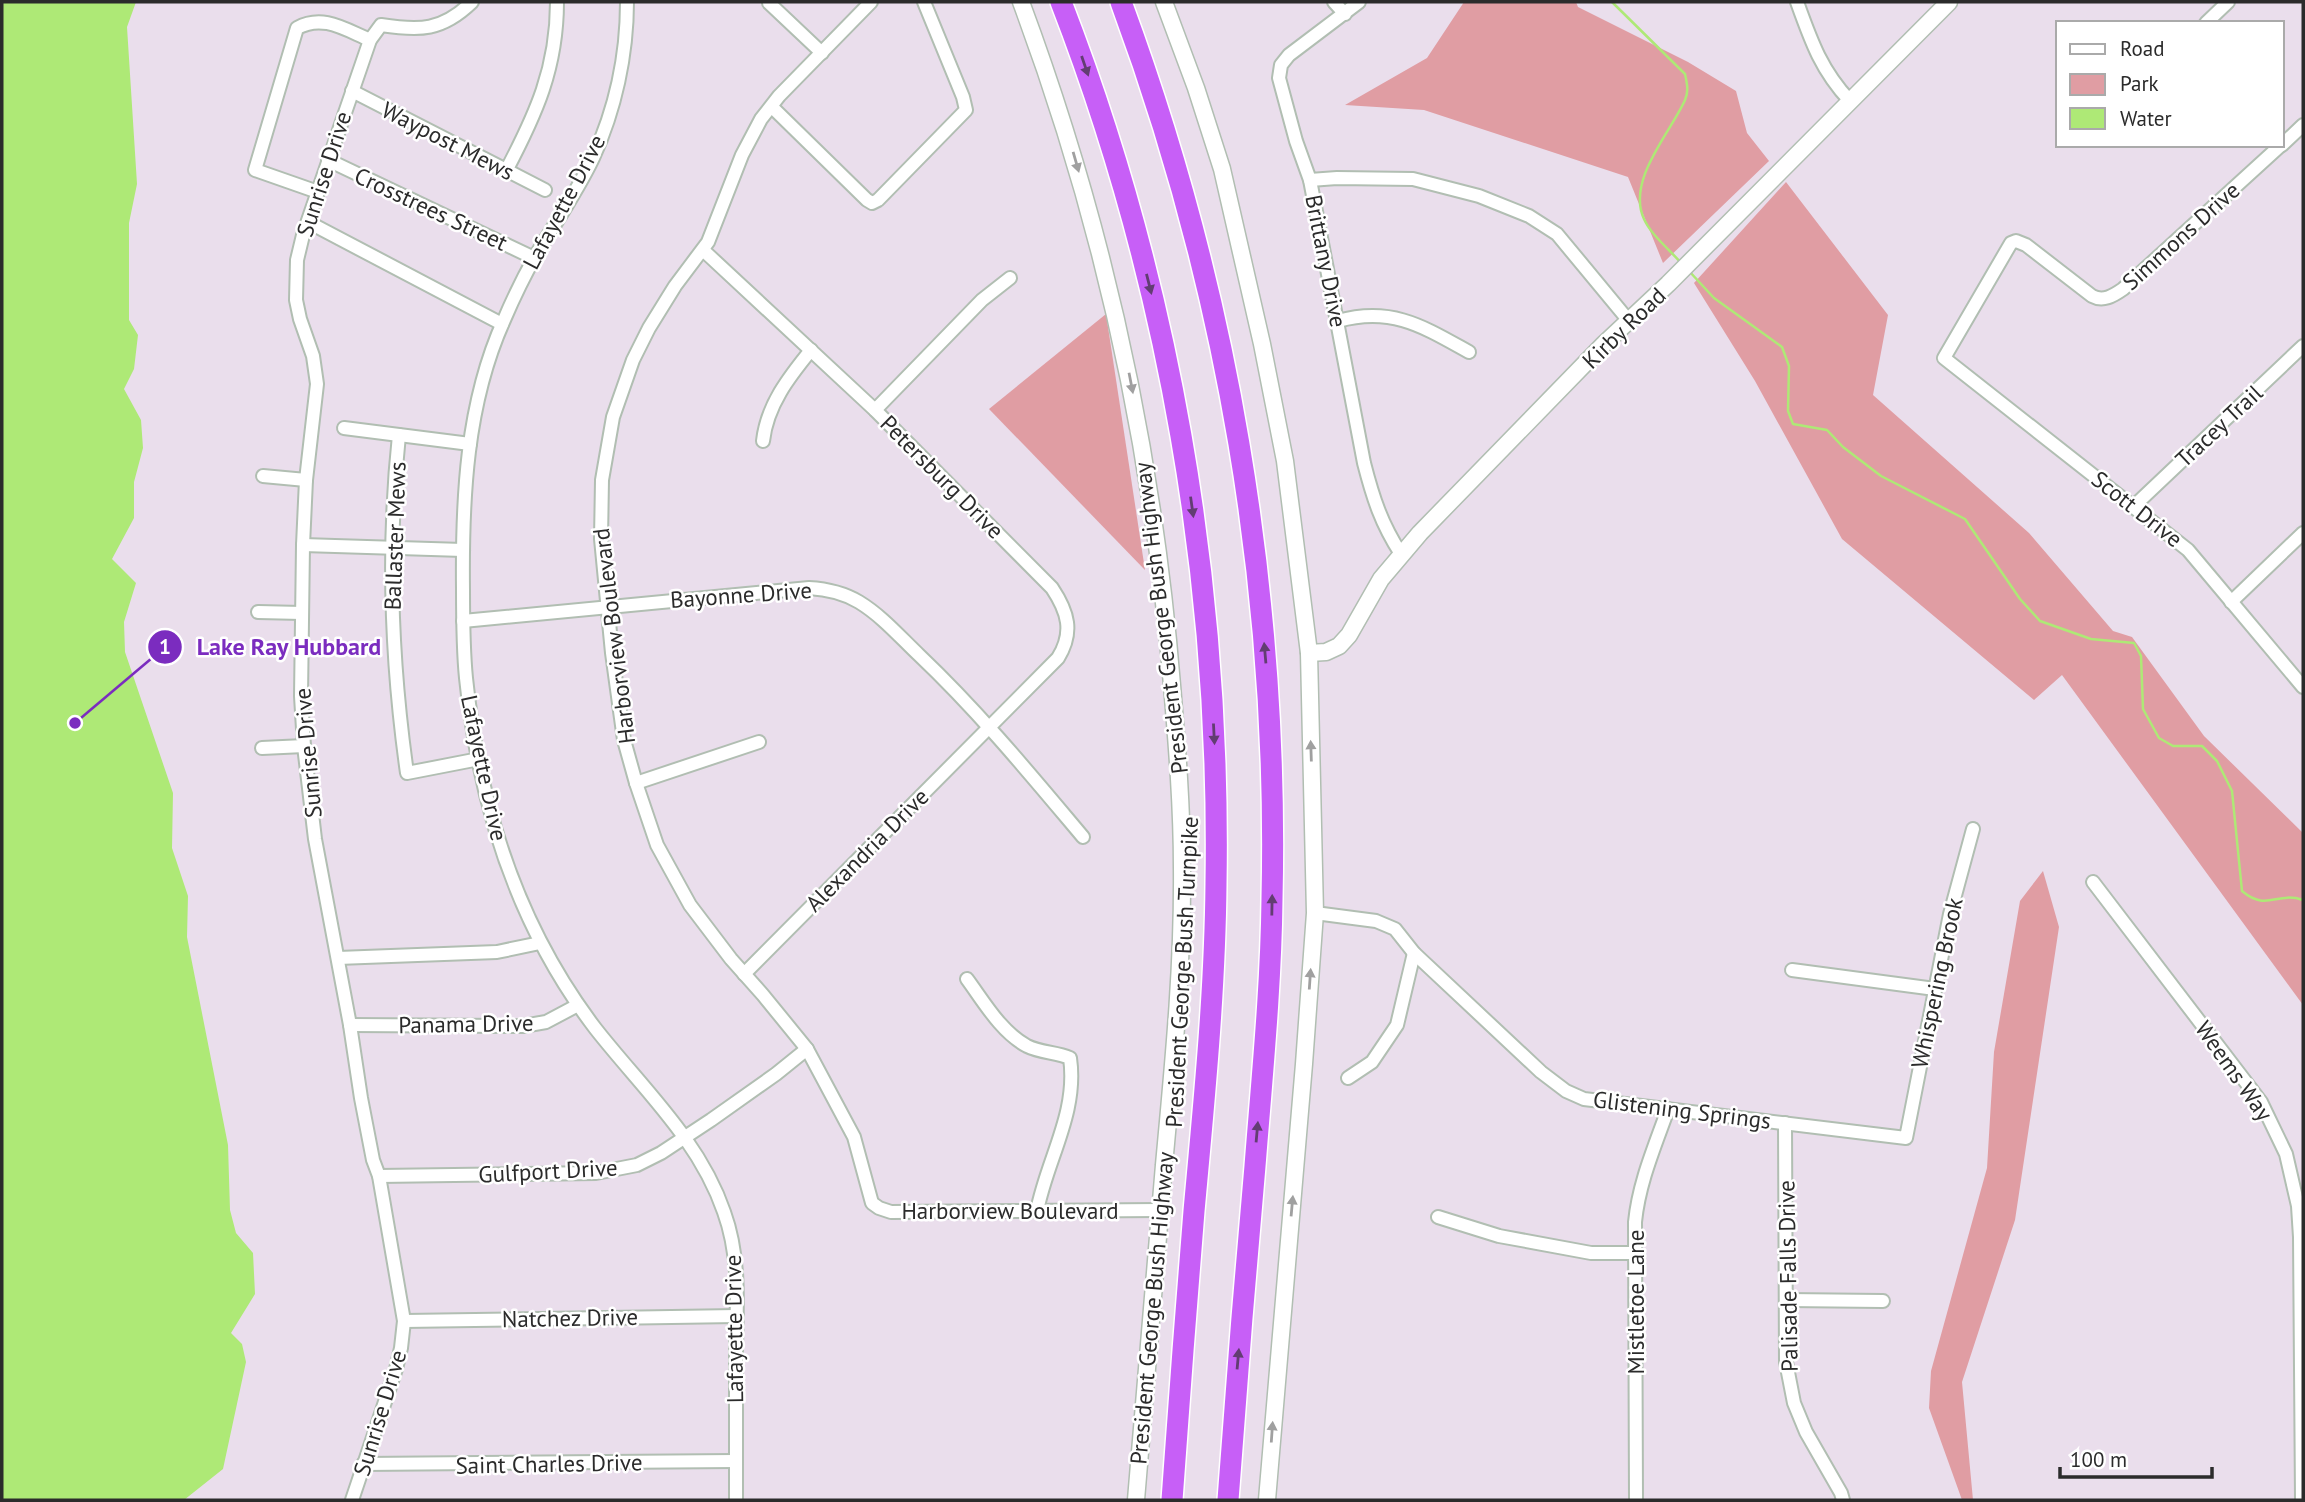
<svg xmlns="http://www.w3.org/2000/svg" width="2305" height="1502" font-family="'PT Sans',sans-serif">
	<rect width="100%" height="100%" fill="#eadeec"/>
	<!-- green -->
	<g fill="#e09da3">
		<polygon points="1464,2 1576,2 1578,7 1688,62 1736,91 1747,133 1769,161 1663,263 1628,177 1424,110 1345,105 1427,58"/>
		<polygon points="1786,182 1888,315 1873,395 2029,533 2113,631 2132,637 2204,736 2303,833 2303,1005 2062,675 2034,700 1842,539 1755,381 1694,283"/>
		<polygon points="1106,314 1145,570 989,409"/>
		<polygon points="2043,871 2059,927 2015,1220 1962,1382 1973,1500 1962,1500 1929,1408 1931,1371 1987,1168 1994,1052 2020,901"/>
	</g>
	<!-- water -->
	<polygon fill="#aee976" points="2,2 136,2 127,27 137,184 129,223 129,320 138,335 134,369 124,389 141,420 143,448 134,482 134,518 112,559 136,583 124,622 125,652 173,793 172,848 188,896 187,937 228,1145 230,1210 236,1233 253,1253 255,1294 231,1333 242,1344 246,1362 223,1469 184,1500 2,1500"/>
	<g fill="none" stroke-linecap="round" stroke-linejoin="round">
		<!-- stream -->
		<g stroke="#aee976" stroke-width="2.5">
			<path d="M1612,2L1685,74C1687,83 1689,91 1685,100C1671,132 1626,180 1644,219C1651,235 1670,250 1682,264"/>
			<path d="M1689,271L1714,298L1782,347L1789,366L1788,411L1793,424L1827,430L1843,447L1881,476L1965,519L2020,599L2040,621L2091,639L2134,643L2141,656L2143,709L2159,738L2173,746H2202L2217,761L2232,791L2242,891C2267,912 2276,891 2303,900"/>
		</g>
		<defs>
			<g id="street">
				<path d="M627,2C627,55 615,110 593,158C577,192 555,223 536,255C524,276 513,299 504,320C466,404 462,499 463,589C463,619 463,648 466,678C479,804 518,927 595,1028C641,1087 699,1139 724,1212C740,1256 737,1301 736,1347C736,1398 736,1449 736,1500"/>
				<polyline points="871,2 779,96 761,119 742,155 708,242 675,286 649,328 633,360 613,417 602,480 601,539 612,653 624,740 636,783 657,845 690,905 731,959 763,995 807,1049 854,1137 872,1203 879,1208 891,1212 1160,1210"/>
				<polyline points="1334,2 1345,14"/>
				<path d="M1359,2L1289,55L1281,65L1279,78L1296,141L1310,180L1364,463C1373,498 1381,523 1401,554"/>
				<path d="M1797,2C1811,41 1821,70 1850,101"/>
				<polyline points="769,3 822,53"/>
				<polyline points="2206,23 2228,2"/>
				<polyline points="352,91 545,190"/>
				<polyline points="772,107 867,200 872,203 878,200 966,110 963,97 924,2"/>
				<path d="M2281,145L2123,289C2113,296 2103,302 2092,296L2026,245L2016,241L2011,243L1944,358L2188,550L2303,687"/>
				<polyline points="2282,145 2303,125"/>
				<polyline points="328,160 534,258"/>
				<path d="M506,171C536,114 557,68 557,2"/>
				<polyline points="1310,180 1337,178 1413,179 1479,196 1529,216 1557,234 1629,321"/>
				<path d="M318,192L255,170L297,28C323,14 344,29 370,40"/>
				<polyline points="308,222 502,324"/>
				<path d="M703,250L875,410L1052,588C1068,612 1074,632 1058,658L744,974"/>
				<path d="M1338,321C1392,306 1424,327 1469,352"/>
				<polyline points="875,410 982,300 1010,278"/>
				<polyline points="344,428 470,444"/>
				<path d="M399,435C387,548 391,660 407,773L479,759"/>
				<path d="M763,441C767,405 789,377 811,350"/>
				<polyline points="263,476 306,480"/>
				<polyline points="2134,506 2303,346"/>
				<polyline points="303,545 463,550"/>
				<polyline points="2231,602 2303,533"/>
				<polyline points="258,612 302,613"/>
				<path d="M463,621L809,588C827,589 844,593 859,602C882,616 900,637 919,655C979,712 1030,774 1083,837"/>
				<polyline points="262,748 304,746"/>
				<polyline points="636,783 759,742"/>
				<polyline points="2093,882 2261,1102 2286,1154 2298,1206 2300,1237 2302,1500"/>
				<polyline points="1315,913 1376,921 1395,929 1414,953 1541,1072 1566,1091 1584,1099 1906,1138 1950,914 1973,829"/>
				<polyline points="338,958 497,952 540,943"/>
				<polyline points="1792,970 1935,989"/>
				<path d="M967,979C984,1002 1001,1032 1027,1046C1041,1053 1056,1052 1070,1058C1078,1113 1047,1159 1037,1211"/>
				<polyline points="350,1025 523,1026 546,1022 578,1005"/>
				<polyline points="1348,1078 1372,1062 1397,1025 1414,953"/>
				<polyline points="1785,1123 1786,1362 1794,1403 1806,1432 1841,1493 1843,1500"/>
				<polyline points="379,1176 596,1173 637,1165 661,1153 711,1120 776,1074 807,1049"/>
				<polyline points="1438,1217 1499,1236 1591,1253 1635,1253"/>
				<polyline points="1786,1300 1883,1301"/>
				<polyline points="404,1321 737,1316"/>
				<polyline points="363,1464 736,1461"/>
				<path d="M352,1500L396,1369L401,1348L404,1321L379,1176L373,1160L361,1098L350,1025L315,839L304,746L301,696L303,545L306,480L317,384L313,356L300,319L296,300L297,260L303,235L370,40L381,25C420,31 442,31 472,2"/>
				<path d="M1636,1500L1635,1222C1639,1182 1655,1146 1668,1109"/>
			</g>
			<g id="secondary">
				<path d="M1021,2C1103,222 1153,451 1172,685C1177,746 1182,807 1182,868C1183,968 1173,1067 1164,1165C1155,1277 1146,1389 1136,1500"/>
				<polyline points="1164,2 1196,88 1222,169 1262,344 1285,461 1309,653 1315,913 1304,1064 1267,1500"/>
				<polyline points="1309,653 1326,652 1339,646 1349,635 1381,579 1420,533 1604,344 1668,284 1949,2"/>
			</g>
			<g id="highway">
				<path d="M1061,2C1169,281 1221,584 1216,884C1215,993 1204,1102 1194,1211C1186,1307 1179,1404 1172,1500"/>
				<path d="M1121,2C1227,288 1279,594 1272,899C1271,988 1262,1077 1255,1166C1245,1277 1236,1389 1228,1500"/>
			</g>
		</defs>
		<!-- street casing -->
		<use href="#street" stroke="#b1beb2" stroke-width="16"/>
		<!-- secondary casing -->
		<use href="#secondary" stroke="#b1beb2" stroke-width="19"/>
		<!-- highway casing -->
		<use href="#highway" stroke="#fff" stroke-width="24"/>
		<!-- street -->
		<use href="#street" stroke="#fff" stroke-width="12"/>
		<!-- secondary -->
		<use href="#secondary" stroke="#fff" stroke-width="16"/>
		<!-- highway -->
		<use href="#highway" stroke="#c75ff7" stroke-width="21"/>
	</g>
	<!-- one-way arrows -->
	<defs><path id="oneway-solid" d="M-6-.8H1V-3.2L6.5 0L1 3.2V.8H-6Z" transform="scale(1.75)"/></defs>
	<g fill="#623d72">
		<use href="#oneway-solid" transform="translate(1085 66) rotate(71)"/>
		<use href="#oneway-solid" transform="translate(1149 284) rotate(76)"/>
		<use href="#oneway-solid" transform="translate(1192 507) rotate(82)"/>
		<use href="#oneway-solid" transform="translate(1265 653) rotate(-95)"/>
		<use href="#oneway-solid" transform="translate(1214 734) rotate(87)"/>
		<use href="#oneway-solid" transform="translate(1272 905) rotate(-89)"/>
		<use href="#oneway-solid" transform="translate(1257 1132) rotate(-85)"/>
		<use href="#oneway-solid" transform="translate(1238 1359) rotate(-85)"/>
	</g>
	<g fill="#a0a0a0">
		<use href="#oneway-solid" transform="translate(1076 162) rotate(74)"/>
		<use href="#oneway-solid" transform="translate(1131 383) rotate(79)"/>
		<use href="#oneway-solid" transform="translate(1311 751) rotate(-92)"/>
		<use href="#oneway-solid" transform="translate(1310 979) rotate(-86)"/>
		<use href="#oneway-solid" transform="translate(1292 1206) rotate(-85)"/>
		<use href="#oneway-solid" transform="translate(1272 1432) rotate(-86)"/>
	</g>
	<g text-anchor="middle" stroke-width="5" stroke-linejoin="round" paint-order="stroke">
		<!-- street labels -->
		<g font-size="23" fill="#2b2b2b" stroke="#fff">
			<text transform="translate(448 141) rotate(27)" y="8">Waypost Mews</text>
			<text transform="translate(324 174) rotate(-72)" y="8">Sunrise Drive</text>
			<text transform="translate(564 202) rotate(-62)" y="8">Lafayette Drive</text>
			<text transform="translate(431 209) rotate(25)" y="8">Crosstrees Street</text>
			<text transform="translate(2181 236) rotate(-42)" y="8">Simmons Drive</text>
			<text transform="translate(1326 261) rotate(79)" y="8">Brittany Drive</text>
			<text transform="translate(1624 328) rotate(-44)" y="8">Kirby Road</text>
			<text transform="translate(2219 426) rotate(-43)" y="8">Tracey Trail</text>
			<text transform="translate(942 477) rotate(45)" y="8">Petersburg Drive</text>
			<text transform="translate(2137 509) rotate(38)" y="8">Scott Drive</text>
			<text transform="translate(395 536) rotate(-88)" y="8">Ballaster Mews</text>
			<text transform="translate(741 595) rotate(-4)" y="8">Bayonne Drive</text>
			<text transform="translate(1161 618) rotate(-97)" y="8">President George Bush Highway</text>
			<text transform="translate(614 636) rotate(-97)" y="8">Harborview Boulevard</text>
			<text transform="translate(308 753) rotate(-95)" y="8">Sunrise Drive</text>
			<text transform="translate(484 768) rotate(78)" y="8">Lafayette Drive</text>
			<text transform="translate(867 850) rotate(-45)" y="8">Alexandria Drive</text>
			<text transform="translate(1182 972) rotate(-87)" y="8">President George Bush Turnpike</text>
			<text transform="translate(1937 983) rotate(-78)" y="8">Whispering Brook</text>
			<text transform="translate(466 1024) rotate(-1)" y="8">Panama Drive</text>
			<text transform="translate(2234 1071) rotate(55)" y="8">Weems Way</text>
			<text transform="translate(1682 1110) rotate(7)" y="8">Glistening Springs</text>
			<text transform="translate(548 1171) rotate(-3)" y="8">Gulfport Drive</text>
			<text x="1010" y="1219">Harborview Boulevard</text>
			<text transform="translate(1788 1276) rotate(-91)" y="8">Palisade Falls Drive</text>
			<text transform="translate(1636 1302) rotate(-90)" y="8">Mistletoe Lane</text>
			<text transform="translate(1152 1308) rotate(-85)" y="8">President George Bush Highway</text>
			<text transform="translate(570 1318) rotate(-1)" y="8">Natchez Drive</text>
			<text transform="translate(734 1329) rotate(-91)" y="8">Lafayette Drive</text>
			<text transform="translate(380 1413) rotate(-73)" y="8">Sunrise Drive</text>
			<text transform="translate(549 1464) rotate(-1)" y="8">Saint Charles Drive</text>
		</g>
	</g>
	<!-- callouts -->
	<path fill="none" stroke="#7b2cbf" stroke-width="2.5" d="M75 723L165 647"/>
	<g fill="#7b2cbf" stroke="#fff" stroke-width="2.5">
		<circle cx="75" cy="723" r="7"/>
		<circle cx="165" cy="647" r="18"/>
	</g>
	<g font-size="21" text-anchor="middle" font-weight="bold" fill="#fff">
		<text x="165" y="654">1</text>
	</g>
	<g font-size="24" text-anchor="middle" font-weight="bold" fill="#7b2cbf" stroke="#fff" stroke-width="5" stroke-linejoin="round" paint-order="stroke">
		<text x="289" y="655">Lake Ray Hubbard</text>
	</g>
	<!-- border -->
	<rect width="2305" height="1502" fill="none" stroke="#2b2b2b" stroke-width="7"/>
	<!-- legend -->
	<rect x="2056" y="21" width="228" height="126" fill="#ffffff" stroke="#aaaaaa" stroke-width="2"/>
	<rect x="2070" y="44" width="35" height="10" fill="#ffffff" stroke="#aaaaaa" stroke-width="2"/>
	<text x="2120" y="56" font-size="21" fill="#2b2b2b">Road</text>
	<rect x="2070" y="74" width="35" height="21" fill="#e09da3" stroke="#aaaaaa" stroke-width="2"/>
	<text x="2120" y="91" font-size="21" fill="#2b2b2b">Park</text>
	<rect x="2070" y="108" width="35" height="21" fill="#aee976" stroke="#aaaaaa" stroke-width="2"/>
	<text x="2120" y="126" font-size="21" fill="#2b2b2b">Water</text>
	<!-- scale -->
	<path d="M2060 1467v10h152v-10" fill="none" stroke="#2b2b2b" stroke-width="3.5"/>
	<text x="2070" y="1467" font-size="21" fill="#2b2b2b" stroke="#ffffff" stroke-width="5" paint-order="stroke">100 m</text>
</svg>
